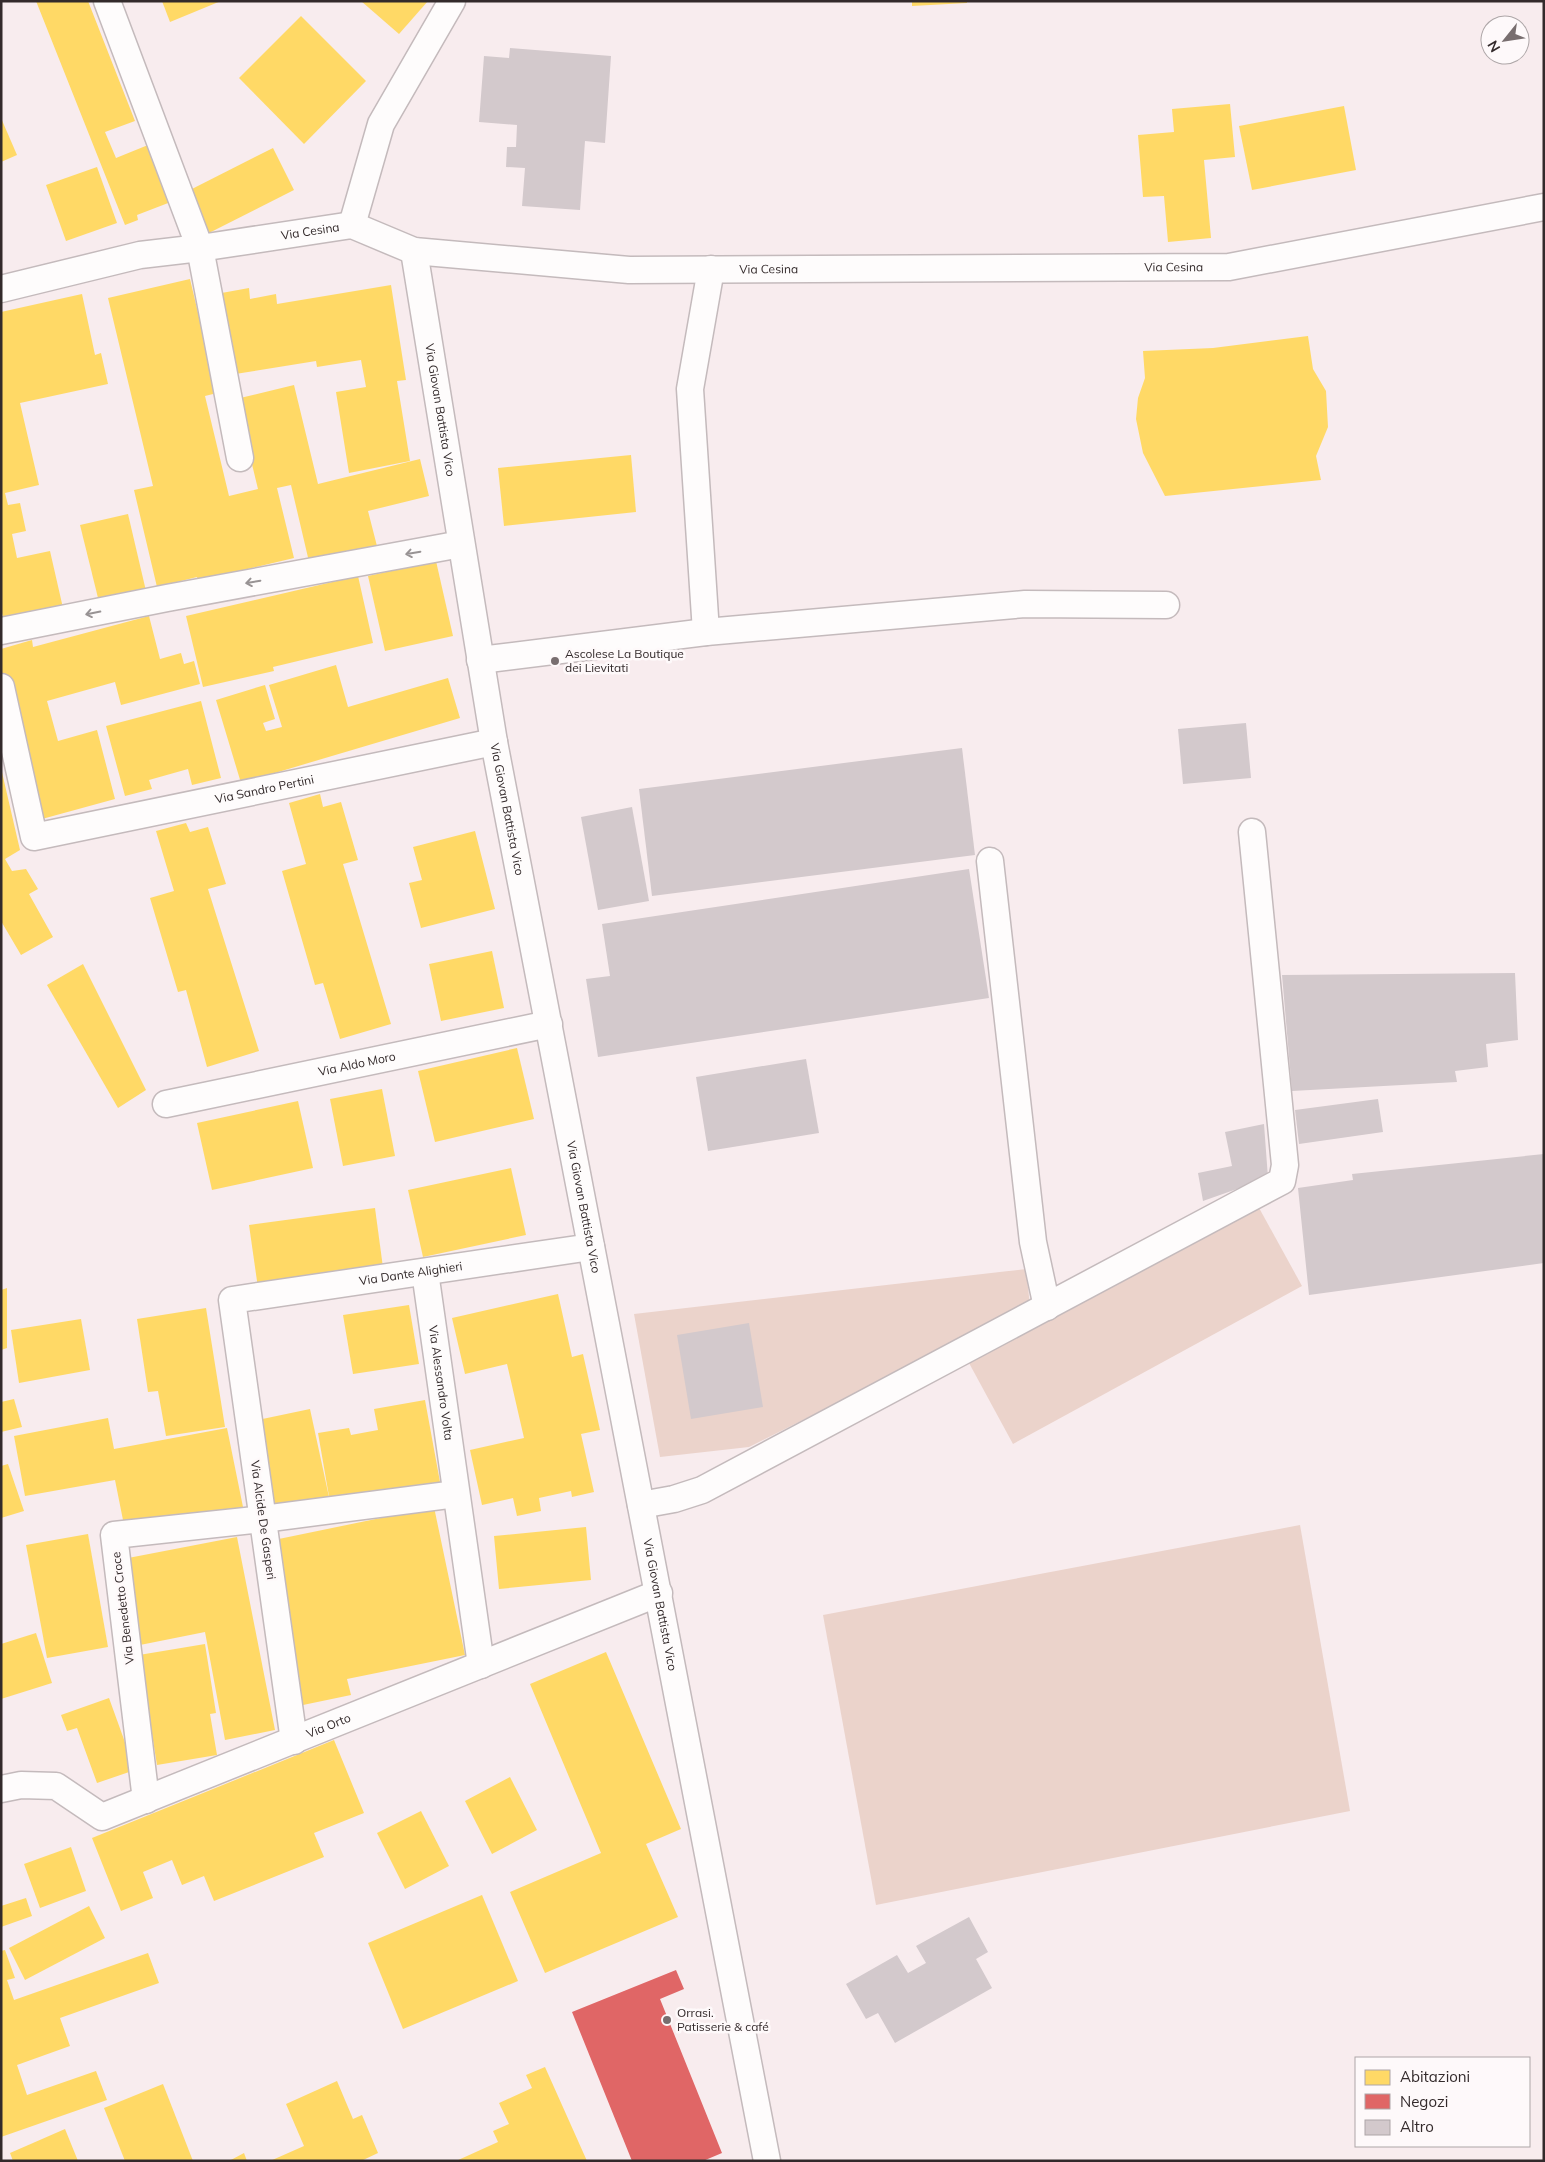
<svg xmlns="http://www.w3.org/2000/svg" width="1545" height="2162" font-family="Mulish,sans-serif">
	<rect width="100%" height="100%" fill="#f8ecee"/>
	<!-- green -->
	<g fill="#ebd3cb">
		<polygon points="1258,1206 1302,1286 1013,1444 969,1363"/>
		<polygon points="1026,1269 1030,1306 749,1447 660,1457 634,1314"/>
		<polygon points="1300,1525 1350,1811 876,1905 823,1615"/>
	</g>
	<!-- homes -->
	<g fill="#ffd966">
		<polygon points="36,1 88,1 135,121 105,132 116,158 153,143 176,200 137,215 138,220 125,225"/>
		<polygon points="162,1 221,1 170,22"/>
		<polygon points="361,1 428,1 399,34"/>
		<polygon points="912,1 967,1 967,3 912,6"/>
		<polygon points="301,16 366,81 304,144 239,78"/>
		<polygon points="1230,104 1235,157 1204,160 1211,238 1168,242 1164,196 1143,197 1138,135 1174,132 1172,109"/>
		<polygon points="1344,106 1356,170 1252,190 1239,126"/>
		<polygon points="1,118 17,155 1,162"/>
		<polygon points="273,148 294,190 207,234 186,192"/>
		<polygon points="97,167 117,223 66,241 46,185"/>
		<polygon points="190,279 217,393 205,396 229,496 258,489 236,399 294,385 318,484 420,459 429,496 368,511 378,550 310,566 291,485 277,488 294,558 198,581 197,577 157,587 134,490 153,486 108,298"/>
		<polygon points="391,285 406,380 397,381 410,461 349,473 336,392 366,387 361,360 317,367 316,361 229,375 216,294 249,288 250,299 276,294 277,304"/>
		<polygon points="82,294 95,355 101,353 108,384 20,403 39,485 5,493 8,505 20,503 26,531 12,534 17,558 50,551 63,608 4,621 1,609 1,312"/>
		<polygon points="1308,336 1313,369 1326,391 1328,427 1316,456 1321,480 1165,496 1143,453 1136,419 1138,398 1145,378 1143,351 1213,348"/>
		<polygon points="631,455 636,512 504,526 498,468"/>
		<polygon points="128,514 146,591 99,602 80,525"/>
		<polygon points="436,561 453,636 385,651 368,576"/>
		<polygon points="358,576 373,643 273,667 274,671 203,687 186,616"/>
		<polygon points="149,616 160,659 181,653 184,664 194,661 200,684 121,705 115,682 47,701 58,741 97,730 115,799 42,819 1,670 1,649 32,640 33,647"/>
		<polygon points="336,665 348,707 448,678 460,718 241,783 216,700 265,685 275,719 263,723 266,731 282,727 269,685"/>
		<polygon points="201,701 221,778 192,785 188,769 149,780 152,789 125,796 106,726"/>
		<polygon points="1,768 20,850 5,859 12,871 26,869 38,889 29,894 53,937 21,955 1,921"/>
		<polygon points="320,794 323,807 341,802 358,860 343,864 391,1024 340,1039 323,983 315,985 282,871 306,864 289,803"/>
		<polygon points="186,823 190,832 208,827 226,884 208,889 259,1051 207,1067 186,990 178,992 150,898 174,891 156,831"/>
		<polygon points="475,831 495,909 421,928 409,883 422,880 413,847"/>
		<polygon points="492,951 504,1008 441,1021 429,964"/>
		<polygon points="83,964 146,1090 118,1108 47,985"/>
		<polygon points="517,1048 534,1119 435,1142 418,1071"/>
		<polygon points="382,1089 395,1156 343,1166 330,1099"/>
		<polygon points="298,1101 313,1168 212,1190 197,1123"/>
		<polygon points="511,1168 526,1235 423,1257 408,1190"/>
		<polygon points="375,1208 384,1275 259,1295 249,1225"/>
		<polygon points="7,1288 7,1348 1,1350 1,1290"/>
		<polygon points="558,1294 572,1357 583,1354 600,1430 581,1434 594,1492 572,1497 571,1491 539,1498 541,1511 517,1516 513,1498 482,1505 470,1450 524,1438 507,1364 465,1374 452,1318"/>
		<polygon points="409,1305 419,1364 353,1374 343,1315"/>
		<polygon points="206,1308 225,1427 166,1436 158,1391 148,1392 137,1319"/>
		<polygon points="81,1319 90,1370 19,1383 11,1330"/>
		<polygon points="14,1399 22,1427 1,1432 1,1402"/>
		<polygon points="425,1400 440,1482 330,1502 318,1433 349,1428 351,1435 378,1430 374,1409"/>
		<polygon points="310,1409 329,1497 272,1509 253,1421"/>
		<polygon points="108,1418 114,1449 227,1428 243,1507 125,1530 115,1480 25,1496 14,1436"/>
		<polygon points="8,1464 24,1511 1,1518 1,1466"/>
		<polygon points="434,1507 465,1655 347,1679 351,1695 303,1705 269,1541"/>
		<polygon points="586,1527 591,1580 499,1589 494,1536"/>
		<polygon points="88,1534 108,1647 47,1658 26,1545"/>
		<polygon points="237,1537 275,1730 225,1740 205,1632 140,1645 123,1559"/>
		<polygon points="36,1633 52,1683 1,1699 1,1644"/>
		<polygon points="205,1644 216,1713 210,1714 217,1755 157,1765 139,1655"/>
		<polygon points="606,1652 681,1829 646,1844 678,1917 545,1973 510,1892 601,1853 530,1684"/>
		<polygon points="109,1698 135,1770 97,1783 77,1728 67,1731 61,1715"/>
		<polygon points="334,1740 364,1813 314,1833 324,1857 214,1901 204,1876 182,1885 172,1860 143,1872 153,1898 121,1911 92,1838"/>
		<polygon points="510,1777 537,1830 492,1854 465,1801"/>
		<polygon points="421,1811 449,1866 405,1889 377,1833"/>
		<polygon points="71,1847 86,1891 40,1908 24,1864"/>
		<polygon points="482,1895 518,1981 403,2029 368,1943"/>
		<polygon points="26,1898 32,1916 1,1927 1,1906"/>
		<polygon points="89,1906 105,1938 25,1980 9,1948"/>
		<polygon points="5,1950 15,1978 7,1980 14,2000 148,1953 159,1983 60,2018 70,2046 17,2065 27,2095 96,2071 107,2100 1,2137 1,1951"/>
		<polygon points="545,2067 587,2161 456,2161 498,2142 493,2131 509,2124 499,2103 532,2088 526,2075"/>
		<polygon points="337,2081 353,2119 362,2115 378,2153 361,2161 270,2161 304,2146 286,2104"/>
		<polygon points="163,2084 193,2161 125,2161 104,2108"/>
		<polygon points="65,2129 78,2161 13,2161 10,2153"/>
		<polygon points="244,2153 247,2161 229,2161"/>
	</g>
	<!-- shops -->
	<polygon fill="#e06666" points="676,1970 684,1989 660,1999 722,2153 703,2161 632,2161 572,2012"/>
	<!-- building -->
	<g fill="#d3c9cc">
		<polygon points="510,48 611,56 605,143 585,141 580,210 522,206 525,168 506,167 507,147 516,147 517,125 479,122 484,56 509,58"/>
		<polygon points="1246,723 1251,778 1183,784 1178,729"/>
		<polygon points="962,748 975,855 652,896 639,789"/>
		<polygon points="632,807 649,901 598,910 581,817"/>
		<polygon points="969,869 989,998 598,1057 586,979 610,976 602,924"/>
		<polygon points="1515,973 1518,1040 1486,1044 1488,1067 1455,1071 1457,1082 1292,1091 1282,975"/>
		<polygon points="806,1059 819,1133 708,1151 696,1077"/>
		<polygon points="1378,1099 1383,1132 1299,1144 1295,1110"/>
		<polygon points="1264,1124 1268,1178 1203,1201 1198,1173 1232,1166 1225,1132"/>
		<polygon points="1544,1154 1544,1263 1309,1295 1298,1188 1353,1180 1352,1174"/>
		<polygon points="749,1323 763,1407 691,1419 677,1335"/>
		<polygon points="969,1917 988,1952 976,1959 992,1988 895,2043 878,2013 866,2019 846,1984 897,1955 908,1973 926,1963 916,1946"/>
	</g>
	<g fill="none" stroke-linecap="round" stroke-linejoin="round">
		<defs>
			<g id="street">
				<polyline points="107,1 200,248 240,458"/>
				<polyline points="352,225 381,124 452,1"/>
				<path id="s1" d="M414,251L494,742L767,2161"/>
				<path id="s2" d="M1,289L140,255L200,248L352,225L414,251L629,270L1229,267L1544,207"/>
				<polyline points="1,631 167,598 461,544"/>
				<polyline points="706,632 690,389 711,269"/>
				<polyline points="480,660 706,632 1025,604 1166,605"/>
				<path id="s3" d="M1,687L34,837L494,742"/>
				<polyline points="990,861 1033,1242 1047,1307"/>
				<path id="s4" d="M166,1104L549,1024"/>
				<path id="s5" d="M425,1272L481,1665"/>
				<polyline points="641,1505 674,1499 702,1490 1282,1181 1285,1165 1252,832"/>
				<path id="s6" d="M294,1741L232,1300L591,1247"/>
				<path id="s7" d="M1,1789L21,1785L56,1786L102,1817L659,1593"/>
				<polyline points="146,1800 114,1535 263,1519 456,1494"/>
			</g>
		</defs>
		<!-- street casing -->
		<use href="#street" stroke="#c4babc" stroke-width="29"/>
		<!-- street -->
		<use href="#street" stroke="#fefcfc" stroke-width="26"/>
	</g>
	<!-- one-way arrows -->
	<defs><path id="oneway-shaft" d="M-6 0H5M1.5-3L5.5 0L1.5 3" fill="none" stroke-width="1.6" stroke-linecap="round" stroke-linejoin="round" transform="scale(1.25)"/></defs>
	<g stroke="#989394">
		<use href="#oneway-shaft" transform="translate(413 553) rotate(170)"/>
		<use href="#oneway-shaft" transform="translate(253 582) rotate(170)"/>
		<use href="#oneway-shaft" transform="translate(93 613) rotate(169)"/>
	</g>
	<!-- markers -->
	<g fill="#786e6f" stroke="#fef9fa" stroke-width="2">
		<circle cx="555" cy="661" r="5"/>
		<circle cx="667" cy="2020" r="5"/>
	</g>
	<g text-anchor="middle" stroke-width="5" stroke-linejoin="round" paint-order="stroke">
		<!-- street labels -->
		<g font-size="12" fill="#332a2b" stroke="#fef9fa">
			<text dy="4" stroke="none"><textPath href="#s2" startOffset="315">Via Cesina</textPath></text>
			<text dy="4" stroke="none"><textPath href="#s2" startOffset="1185">Via Cesina</textPath></text>
			<text dy="4" stroke="none"><textPath href="#s2" startOffset="780">Via Cesina</textPath></text>
			<text dy="4" stroke="none"><textPath href="#s1" startOffset="161">Via Giovan Battista Vico</textPath></text>
			<text dy="4" stroke="none"><textPath href="#s3" startOffset="389">Via Sandro Pertini</textPath></text>
			<text dy="4" stroke="none"><textPath href="#s1" startOffset="566">Via Giovan Battista Vico</textPath></text>
			<text dy="4" stroke="none"><textPath href="#s4" startOffset="195">Via Aldo Moro</textPath></text>
			<text dy="4" stroke="none"><textPath href="#s1" startOffset="971">Via Giovan Battista Vico</textPath></text>
			<text dy="4" stroke="none"><textPath href="#s6" startOffset="626">Via Dante Alighieri</textPath></text>
			<text dy="4" stroke="none"><textPath href="#s5" startOffset="112">Via Alessandro Volta</textPath></text>
			<text transform="translate(263 1520) rotate(82)" y="4">Via Alcide De Gasperi</text>
			<text dy="4" stroke="none"><textPath href="#s1" startOffset="1376">Via Giovan Battista Vico</textPath></text>
			<text transform="translate(123 1608) rotate(-97)" y="4">Via Benedetto Croce</text>
			<text dy="4" stroke="none"><textPath href="#s7" startOffset="355">Via Orto</textPath></text>
		</g>
		<!-- poi labels -->
		<g font-size="12" fill="#332a2b" stroke="#fef9fa" text-anchor="start">
			<text x="565" y="658">Ascolese La Boutique<tspan x="565" dy="14">dei Lievitati</tspan></text>
			<text x="677" y="2017">Orrasi.<tspan x="677" dy="14">Patisserie &amp; café</tspan></text>
		</g>
	</g>
	<!-- border -->
	<rect width="1545" height="2162" fill="none" stroke="#332a2b" stroke-width="5"/>
	<!-- legend -->
	<rect x="1355" y="2057" width="175" height="90" fill="#fef9fa" stroke="#ada6a7"/>
	<rect x="1365" y="2070" width="25" height="15" fill="#ffd966" stroke="#ada6a7"/>
	<text x="1400" y="2082" font-size="15" fill="#332a2b">Abitazioni</text>
	<rect x="1365" y="2094" width="25" height="15" fill="#e06666" stroke="#ada6a7"/>
	<text x="1400" y="2107" font-size="15" fill="#332a2b">Negozi</text>
	<rect x="1365" y="2120" width="25" height="15" fill="#d3c9cc" stroke="#ada6a7"/>
	<text x="1400" y="2132" font-size="15" fill="#332a2b">Altro</text>
	<!-- north arrow -->
	<g transform="translate(1505 40) rotate(240)"><circle r="24" fill="#fef9fa" stroke="#ada6a7"/>
	<path d="M0-4L9 19L0 12L-9 19Z" fill="#786e6f"/>
	<text y="-8" font-size="14" font-weight="bold" text-anchor="middle" fill="#332a2b">N</text>
	</g>
</svg>
